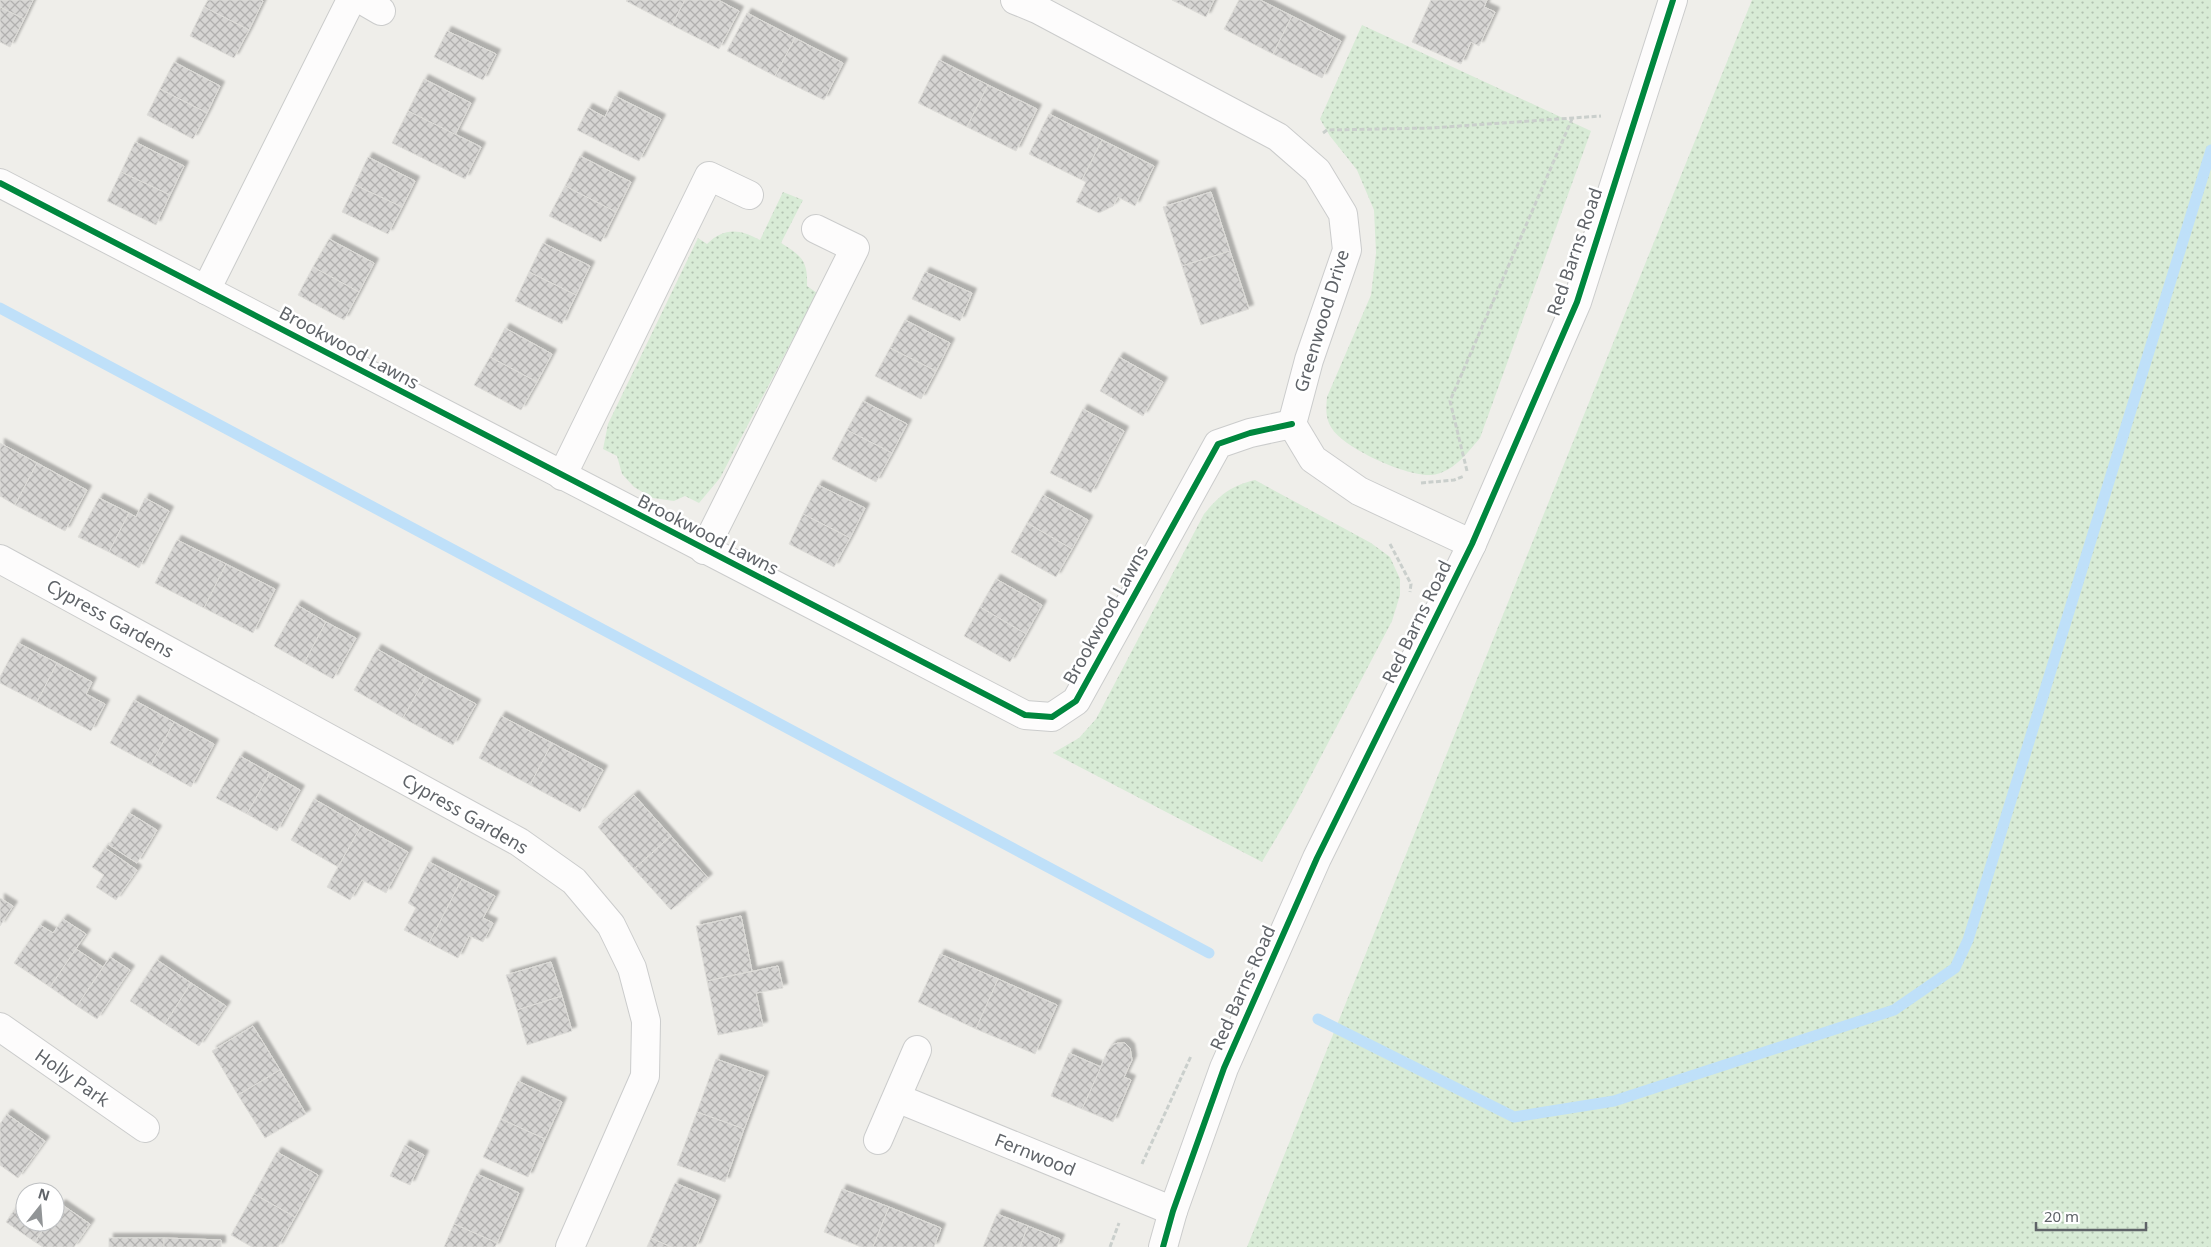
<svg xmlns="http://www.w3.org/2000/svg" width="2211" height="1247" font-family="'Noto Sans',sans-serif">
	<defs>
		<pattern id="green-dots" width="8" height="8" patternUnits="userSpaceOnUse" patternTransform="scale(1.25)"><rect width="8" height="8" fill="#d8ebd6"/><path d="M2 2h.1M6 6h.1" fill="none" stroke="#b2c2b1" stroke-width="1.8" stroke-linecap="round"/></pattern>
		<pattern id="building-cross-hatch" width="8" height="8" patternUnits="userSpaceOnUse" patternTransform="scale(1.25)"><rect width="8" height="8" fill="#d6d5d3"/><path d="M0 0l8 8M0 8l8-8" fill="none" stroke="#b1b0af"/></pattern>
		<filter id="shadow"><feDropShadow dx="4.5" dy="-4.5" stdDeviation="1" flood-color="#0004"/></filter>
	</defs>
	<rect width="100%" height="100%" fill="#efeeea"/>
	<!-- green -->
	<g fill="url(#green-dots)">
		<polygon points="1752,0 2211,0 2211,1247 1247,1247"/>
		<path d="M1362,25L1591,131L1480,438C1468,452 1456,469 1437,474C1414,481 1346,449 1333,430C1325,419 1326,409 1327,397L1371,295L1376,253L1374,210L1357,170L1330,136L1320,119Z"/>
		<path d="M783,192L803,200L781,243C802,256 808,261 807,286L817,293L720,478L699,503L685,496L674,501L653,498L634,487L622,474L617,456L603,449L608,424L698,238L707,244C724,227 740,229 760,240Z"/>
		<path d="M1255,480L1371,543L1390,557L1400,579V595L1392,621L1295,806L1262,862L1053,753L1079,738L1096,719L1204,514C1220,495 1230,486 1255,480Z"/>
	</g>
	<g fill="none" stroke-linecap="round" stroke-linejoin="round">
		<!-- stream -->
		<g stroke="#bfe0f9" stroke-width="11">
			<polyline points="0,308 1209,953"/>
			<polyline points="1318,1019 1514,1117 1614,1101 1894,1010 1955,968 1968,940 2211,150"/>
		</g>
	</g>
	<!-- building -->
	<g fill="url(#building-cross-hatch)" stroke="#deddd9" filter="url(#shadow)">
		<polygon points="0,0 33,0 24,19 0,7"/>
		<polygon points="208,0 261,0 263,1 249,30 204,7"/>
		<polygon points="627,0 685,0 672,25 626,1"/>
		<polygon points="685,0 718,0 739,11 719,49 672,25"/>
		<polygon points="1172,0 1214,0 1206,17"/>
		<polygon points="1239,0 1260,0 1292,16 1273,54 1224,29"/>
		<polygon points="1431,0 1487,0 1484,7 1495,12 1479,46 1471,42 1461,64 1412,42"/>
		<polygon points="0,7 24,19 10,47 0,42"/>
		<polygon points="204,7 249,30 234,58 190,36"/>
		<polygon points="747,13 795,38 775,76 727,51"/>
		<polygon points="1292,16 1341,41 1322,78 1273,54"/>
		<polygon points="447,31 496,54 483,80 434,57"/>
		<polygon points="795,38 843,63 824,100 775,76"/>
		<polygon points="939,60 988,85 967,127 918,103"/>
		<polygon points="174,62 220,86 207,113 160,89"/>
		<polygon points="424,79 471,103 455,135 408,111"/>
		<polygon points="988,85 1037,109 1016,151 967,127"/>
		<polygon points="160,89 207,113 193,139 147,115"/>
		<polygon points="615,96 661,119 639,161 577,130 588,108 605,117"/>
		<polygon points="408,111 481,147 465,179 392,143"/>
		<polygon points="1049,114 1102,140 1082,180 1029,154"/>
		<polygon points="1102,140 1154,166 1135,206 1118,197 1113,206 1099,213 1076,202 1086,182 1082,180"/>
		<polygon points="135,142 184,166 170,195 121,172"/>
		<polygon points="580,156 631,182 616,212 565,186"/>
		<polygon points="368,157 415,181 402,207 355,185"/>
		<polygon points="121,172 170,195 156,225 107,201"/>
		<polygon points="355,185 402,207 388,234 342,212"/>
		<polygon points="565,186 616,212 601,242 549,216"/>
		<polygon points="1211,192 1230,251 1182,266 1163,207"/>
		<polygon points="329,239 374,263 359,292 313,267"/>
		<polygon points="543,243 590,266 576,295 529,272"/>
		<polygon points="1230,251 1249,309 1201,325 1182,266"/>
		<polygon points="313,267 359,292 344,320 298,295"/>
		<polygon points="529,272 576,295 562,324 515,301"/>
		<polygon points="925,272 972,293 960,321 912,299"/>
		<polygon points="905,320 950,343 936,371 890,348"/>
		<polygon points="505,328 552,354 537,382 490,357"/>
		<polygon points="890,348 936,371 921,399 875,376"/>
		<polygon points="490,357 537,382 521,410 474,385"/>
		<polygon points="1119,357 1163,382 1143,416 1100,391"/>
		<polygon points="863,401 907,424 892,453 847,430"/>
		<polygon points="1083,409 1124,431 1091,493 1050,473"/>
		<polygon points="847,430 892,453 876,482 832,459"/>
		<polygon points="0,443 37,463 15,505 0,496"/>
		<polygon points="37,463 87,490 65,531 15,505"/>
		<polygon points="818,485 865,508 850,538 803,514"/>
		<polygon points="1043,495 1088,520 1072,549 1027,523"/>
		<polygon points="99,498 129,513 109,552 78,537"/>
		<polygon points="145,498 169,511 139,568 109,552 129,513 136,517"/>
		<polygon points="803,514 850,538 834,567 789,544"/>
		<polygon points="1027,523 1072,549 1056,577 1011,552"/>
		<polygon points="177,540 226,564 204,608 155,583"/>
		<polygon points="226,564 275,589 253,633 204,608"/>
		<polygon points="996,579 1042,605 1026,634 980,607"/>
		<polygon points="297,605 326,622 304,663 274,646"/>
		<polygon points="980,607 1026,634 1010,662 964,636"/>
		<polygon points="326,622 356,638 333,679 304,663"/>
		<polygon points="18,643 57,663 37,702 0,683 0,677"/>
		<polygon points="377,649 426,677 403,718 354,690"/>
		<polygon points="57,663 92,682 86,694 105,704 91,731 37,702"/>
		<polygon points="426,677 476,704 453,745 403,718"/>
		<polygon points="134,700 174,722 151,765 110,743"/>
		<polygon points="501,716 552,743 530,785 479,758"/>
		<polygon points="174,722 214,744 191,787 151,765"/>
		<polygon points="552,743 603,770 580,812 530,785"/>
		<polygon points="240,756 270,773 247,814 216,798"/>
		<polygon points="270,773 300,790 277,831 247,814"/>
		<polygon points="634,795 671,836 634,869 598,827"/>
		<polygon points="314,799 361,826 338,867 291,840"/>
		<polygon points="129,813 157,830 137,863 109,845"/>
		<polygon points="361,826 408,852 386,893 362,880 350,900 327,887"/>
		<polygon points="671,836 708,878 671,910 634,869"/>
		<polygon points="105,848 137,870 116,900 96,887 104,875 92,867"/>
		<polygon points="429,862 462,879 429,943 404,930 416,908 408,903"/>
		<polygon points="462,879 495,896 483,918 493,923 483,942 469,936 458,958 429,943"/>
		<polygon points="0,898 13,906 0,926"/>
		<polygon points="741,916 752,971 707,981 696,926"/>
		<polygon points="63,919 86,934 50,987 14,963 40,925 53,933"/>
		<polygon points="76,949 103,967 77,1006 50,987"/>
		<polygon points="940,954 998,979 976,1029 918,1002"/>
		<polygon points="110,957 130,970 97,1019 77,1006"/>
		<polygon points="157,960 191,983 165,1024 130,1001"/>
		<polygon points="551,962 562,996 517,1010 506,975"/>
		<polygon points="778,966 783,988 756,993 763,1026 718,1035 707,981"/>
		<polygon points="998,979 1057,1005 1035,1054 976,1029"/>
		<polygon points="191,983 226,1006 199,1046 165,1024"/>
		<polygon points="562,996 572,1031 527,1045 517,1010"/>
		<polygon points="253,1026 280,1070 238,1095 212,1051"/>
		<polygon points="1118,1043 1125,1043 1130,1048 1132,1060 1124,1077 1131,1080 1113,1122 1082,1109 1108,1050 1112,1045"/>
		<polygon points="1069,1053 1101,1067 1082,1109 1051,1096"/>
		<polygon points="716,1059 764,1076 744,1129 697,1112"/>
		<polygon points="280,1070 306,1114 265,1138 238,1095"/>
		<polygon points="518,1081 562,1102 545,1139 501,1119"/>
		<polygon points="697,1112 744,1129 725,1182 677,1165"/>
		<polygon points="7,1114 45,1141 18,1178 0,1165 0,1124"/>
		<polygon points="501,1119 545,1139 528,1177 483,1157"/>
		<polygon points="405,1145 424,1155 410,1185 390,1176"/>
		<polygon points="277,1152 318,1175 295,1217 254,1194"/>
		<polygon points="477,1174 519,1193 497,1243 454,1224"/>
		<polygon points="675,1183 716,1200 696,1247 671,1247 651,1238"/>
		<polygon points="842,1189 889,1207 873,1247 861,1247 824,1232"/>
		<polygon points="25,1194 25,1222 48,1222 35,1242 6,1222"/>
		<polygon points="254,1194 295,1217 278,1247 252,1247 231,1235"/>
		<polygon points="61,1204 90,1224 74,1247 43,1247 35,1242 48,1222 55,1222 55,1212"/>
		<polygon points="889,1207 941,1228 934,1247 873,1247"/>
		<polygon points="997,1214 1028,1226 1020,1247 983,1247"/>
		<polygon points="454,1224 497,1243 495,1247 444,1247"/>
		<polygon points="1028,1226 1060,1239 1057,1247 1020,1247"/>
		<rect x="109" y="1238" width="55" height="9"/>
		<polygon points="164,1238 221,1240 221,1247 164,1247"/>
		<polygon points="651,1238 671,1247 647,1247"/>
	</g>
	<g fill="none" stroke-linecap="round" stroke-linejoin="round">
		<defs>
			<g id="minor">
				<polyline points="362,0 381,11"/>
				<polyline points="1015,0 1037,9 1278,137 1317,171 1343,214 1347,250 1309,360 1292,424 1313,459 1359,491 1472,544"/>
				<polyline points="0,183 1025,715 1052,717 1076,701 1218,444 1250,433 1292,424"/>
				<polyline points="206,290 351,0"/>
				<polyline points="562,476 709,176 749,195"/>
				<polyline points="704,550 855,248 816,229"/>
				<polyline points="0,559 519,842 574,881 611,925 632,968 646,1021 645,1076 570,1247"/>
				<polyline points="0,1027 145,1128"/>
				<polyline points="897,1098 1173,1211"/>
				<polyline points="878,1140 917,1050"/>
			</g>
			<polyline id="tertiary" points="1163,1247 1173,1211 1224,1068 1317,858 1472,544 1577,302 1673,0"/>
		</defs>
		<!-- minor casing -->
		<use href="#minor" stroke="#cbcccc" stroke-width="30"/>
		<!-- tertiary casing -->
		<use href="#tertiary" stroke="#cbcccc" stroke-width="30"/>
		<!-- path -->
		<g stroke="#cacfcc" stroke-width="3" stroke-dasharray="5 2.5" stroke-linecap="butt">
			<polyline points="1323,133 1327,130 1431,128 1601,116"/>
			<polyline points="1467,471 1450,401 1572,119"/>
			<polyline points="1421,483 1454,480 1464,476"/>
			<polyline points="1390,544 1411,584 1410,592"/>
			<polyline points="1142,1164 1191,1056"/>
			<polyline points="1110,1247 1119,1223"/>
		</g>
		<!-- minor -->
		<use href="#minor" stroke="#fdfcfc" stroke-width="28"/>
		<!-- tertiary -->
		<use href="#tertiary" stroke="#fdfcfc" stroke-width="28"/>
		<defs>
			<g id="cycleway">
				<polyline points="0,183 1025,715 1052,717 1076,701 1218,444 1250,433 1292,424"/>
				<polyline points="1163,1247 1173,1211 1224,1068 1317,858 1472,544 1577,302 1673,0"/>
			</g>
		</defs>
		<!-- cycleway casing -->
		<use href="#cycleway" stroke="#fff" stroke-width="9"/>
		<!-- cycleway -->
		<use href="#cycleway" stroke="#00873e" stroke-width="6"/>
	</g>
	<g text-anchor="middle" stroke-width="5" stroke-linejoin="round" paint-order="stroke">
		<!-- street labels -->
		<g font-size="18" fill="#5f6368" stroke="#fff">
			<text transform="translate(1575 252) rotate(-71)" y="6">Red Barns Road</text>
			<text transform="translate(1322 321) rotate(-73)" y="6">Greenwood Drive</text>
			<text transform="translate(349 348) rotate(28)" y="6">Brookwood Lawns</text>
			<text transform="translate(708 535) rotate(27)" y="6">Brookwood Lawns</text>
			<text transform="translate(1106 615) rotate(-61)" y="6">Brookwood Lawns</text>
			<text transform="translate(110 619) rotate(29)" y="6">Cypress Gardens</text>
			<text transform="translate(1417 622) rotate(-64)" y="6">Red Barns Road</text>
			<text transform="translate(465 814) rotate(30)" y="6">Cypress Gardens</text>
			<text transform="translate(1243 988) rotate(-66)" y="6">Red Barns Road</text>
			<text transform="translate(72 1078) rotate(35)" y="6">Holly Park</text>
			<text transform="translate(1035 1155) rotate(22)" y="6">Fernwood</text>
		</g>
	</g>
	<!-- north arrow -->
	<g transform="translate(40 1207) rotate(17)"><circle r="24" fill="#ffffff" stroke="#bfc1c3"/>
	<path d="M0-4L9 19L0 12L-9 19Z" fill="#919496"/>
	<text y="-8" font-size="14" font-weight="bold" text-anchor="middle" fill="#5f6368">N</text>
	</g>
	<!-- scale -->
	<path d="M2036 1222v8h110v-8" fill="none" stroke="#5f6368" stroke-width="2.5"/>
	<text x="2044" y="1222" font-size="15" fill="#5f6368" stroke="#ffffff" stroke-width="4" paint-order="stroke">20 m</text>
</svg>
